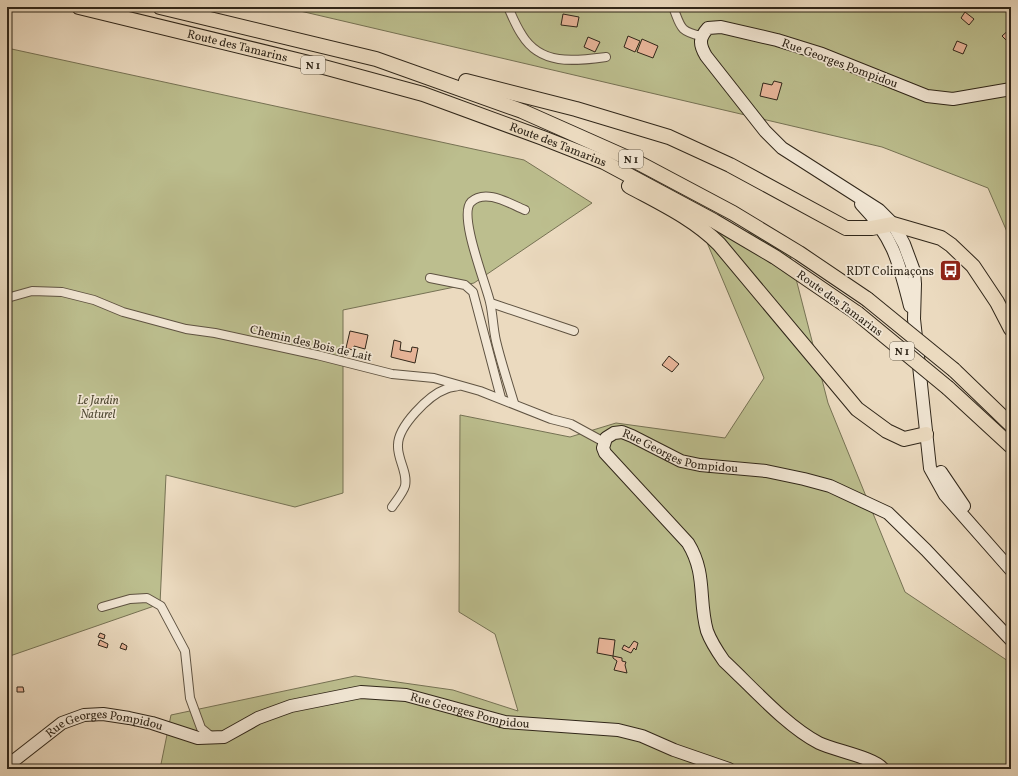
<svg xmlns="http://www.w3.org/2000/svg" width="1018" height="776" font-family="Vollkorn,serif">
	<rect width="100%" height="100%" fill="#ebdabf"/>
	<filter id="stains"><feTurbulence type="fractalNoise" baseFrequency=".005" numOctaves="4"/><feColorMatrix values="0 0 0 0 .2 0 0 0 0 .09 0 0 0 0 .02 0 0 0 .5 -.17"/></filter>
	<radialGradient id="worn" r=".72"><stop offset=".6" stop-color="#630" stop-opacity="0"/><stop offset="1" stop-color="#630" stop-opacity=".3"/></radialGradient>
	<!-- green -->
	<g fill="#bcbe8e" stroke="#767254">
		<polygon points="283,7 1011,7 1011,241 988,188 882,147"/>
		<polygon points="7,48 524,160 592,203 474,283 343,310 343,493 295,507 166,475 160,604 7,657"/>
		<polygon points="692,228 785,236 828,403 905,592 1011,663 1011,769 160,769 171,715 355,676 453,690 518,711 495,634 459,612 460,415 570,437 616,423 725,438 764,378 703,233"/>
	</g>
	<!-- building -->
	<g fill="#e8b599" stroke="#302619">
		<polygon points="965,12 974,19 969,25 961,18"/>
		<polygon points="563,14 579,17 577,27 561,25"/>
		<polygon points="1011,28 1011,43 1010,44 1002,36"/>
		<polygon points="628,36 640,41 635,52 624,47"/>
		<polygon points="588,37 600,42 595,52 584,47"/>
		<polygon points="642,39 658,46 653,58 637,52"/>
		<polygon points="957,41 967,45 963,54 953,50"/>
		<polygon points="774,81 782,83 777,100 760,96 763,83 772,85"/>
		<polygon points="350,331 368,335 365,349 354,346 353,350 346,348"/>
		<polygon points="394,340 401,342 400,350 411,352 412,347 418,348 415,363 391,357"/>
		<polygon points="669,356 679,364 672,372 662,365"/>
		<polygon points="100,633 105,635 104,639 98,637"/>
		<polygon points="599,638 615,640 613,656 597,653"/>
		<polygon points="100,640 108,644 107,648 98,645"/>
		<polygon points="634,641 638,643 636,650 634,648 631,653 622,649 624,645 629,648"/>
		<polygon points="122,643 127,646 126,650 120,648"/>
		<polygon points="613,656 622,658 622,661 626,662 625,665 627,673 614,670 617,661 613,658"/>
		<polygon points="17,687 23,687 24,692 17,692"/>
	</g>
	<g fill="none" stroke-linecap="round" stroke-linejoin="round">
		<defs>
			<g id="minor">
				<path d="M508,7C512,16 516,26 522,35C541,66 575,61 606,57"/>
				<path d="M673,7C681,27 679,31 701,36"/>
				<polyline points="430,278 465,285 473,292 501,398"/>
				<polyline points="7,298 32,291 62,292 94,300 123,312 186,329 215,333 317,355 392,374 434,378 480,391 551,419 571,424 604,442"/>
				<polyline points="491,303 574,331"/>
				<path d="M514,403C508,383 501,362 496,341C493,328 493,315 490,302C486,284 458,215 471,202C486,188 510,204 525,210"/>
				<path d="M392,507C396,501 403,493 405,486C408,472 397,459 398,445C398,426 429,395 446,389C450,387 454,387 458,386"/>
				<polyline points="102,607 130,599 147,598 161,606 185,651 190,698 201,728 212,737"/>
			</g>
			<g id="secondary">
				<path d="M1011,89L953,99L927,96L822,54L777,40L721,27L708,28C699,38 699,44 706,56L765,131L782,148L879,210L893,224L904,244L914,271L915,284L914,319L930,468L945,495L1011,570"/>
				<path d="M861,204C894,238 899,263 910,306"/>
				<polyline points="941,472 964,506"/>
				<path id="s1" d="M7,766L62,723L84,715L103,714L129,718L152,723L198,738L224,737L258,718L291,706L361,692L406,695L505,722L618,730L642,736L674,750L729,769"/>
				<path id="s2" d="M883,769C876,758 833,750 819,743C786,726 751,686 724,661C717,651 711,642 707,631C698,599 707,574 688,543L605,453L603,448L606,438L614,433L622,432L632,436L681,461L700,465L766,471L804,479L830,486L888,513L926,550L1011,640"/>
			</g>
			<g id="trunk">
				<path id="s3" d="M79,7L309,63L423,94L543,138L604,162L714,221L775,257L857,313"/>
				<polyline points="160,7 376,59 522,111 639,163 733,213 799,253 867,299"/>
				<polyline points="466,81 576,109 669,137 730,165 846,228 872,228 893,224 941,238 951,245 973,266 997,302 1011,329"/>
				<path d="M629,186C660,203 693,218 719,244L857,409L887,431L904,439L926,434"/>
				<polyline points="954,370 1011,425"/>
				<polyline points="948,388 1011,446"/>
			</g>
		</defs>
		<!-- minor casing -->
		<use href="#minor" stroke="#5f5342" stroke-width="10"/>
		<!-- secondary casing -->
		<use href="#secondary" stroke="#302619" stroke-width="14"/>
		<!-- trunk casing -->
		<use href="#trunk" stroke="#302619" stroke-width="16"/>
		<!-- minor -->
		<use href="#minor" stroke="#f2e7d5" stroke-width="8"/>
		<!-- secondary -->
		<use href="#secondary" stroke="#f2e7d5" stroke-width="12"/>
		<!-- trunk -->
		<use href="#trunk" stroke="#ebdabf" stroke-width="14"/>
		<defs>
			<g id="trunk-bridge">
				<polyline points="867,299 954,370"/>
				<polyline points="857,313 948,388"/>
			</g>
		</defs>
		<!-- trunk-bridge casing -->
		<use href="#trunk-bridge" stroke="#302619" stroke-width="16" stroke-linecap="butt"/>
		<!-- trunk-bridge -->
		<use href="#trunk-bridge" stroke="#ebdabf" stroke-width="14"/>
	</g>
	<!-- icons -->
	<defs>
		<symbol id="bus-square" viewBox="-11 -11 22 22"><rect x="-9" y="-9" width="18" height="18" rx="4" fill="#8f2418" stroke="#f2e7d5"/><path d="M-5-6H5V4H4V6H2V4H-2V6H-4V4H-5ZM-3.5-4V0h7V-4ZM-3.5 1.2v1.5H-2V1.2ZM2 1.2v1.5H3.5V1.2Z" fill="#fff"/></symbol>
	</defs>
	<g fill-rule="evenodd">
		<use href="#bus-square" x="938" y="258" width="25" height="25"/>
	</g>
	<g text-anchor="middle" stroke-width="3.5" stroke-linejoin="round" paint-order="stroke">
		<!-- shield labels -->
		<g fill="#f2e7d5" stroke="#6a6051" stroke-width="1">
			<rect x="301" y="56" width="24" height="18" rx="3"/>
			<rect x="619" y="150" width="24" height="18" rx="3"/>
			<rect x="890" y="342" width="24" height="18" rx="3"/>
		</g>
		<g font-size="11" font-weight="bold" fill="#302619">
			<text x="313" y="69">N 1</text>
			<text x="631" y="163">N 1</text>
			<text x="902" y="355">N 1</text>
		</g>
		<!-- street labels -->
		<g font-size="12" fill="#302619" stroke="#f2e7d5">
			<text dy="4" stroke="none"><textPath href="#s3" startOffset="163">Route des Tamarins</textPath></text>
			<text transform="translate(840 63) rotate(20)" y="4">Rue Georges Pompidou</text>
			<text dy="4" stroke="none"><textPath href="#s3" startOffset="499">Route des Tamarins</textPath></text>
			<text transform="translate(840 303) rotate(36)" y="4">Route des Tamarins</text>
			<text transform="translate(311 343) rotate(13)" y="4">Chemin des Bois de Lait</text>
			<text dy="4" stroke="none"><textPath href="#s2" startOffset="539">Rue Georges Pompidou</textPath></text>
			<text dy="4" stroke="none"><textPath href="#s1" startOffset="493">Rue Georges Pompidou</textPath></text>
			<text dy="4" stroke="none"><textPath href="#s1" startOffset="112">Rue Georges Pompidou</textPath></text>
		</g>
		<!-- poi labels -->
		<g font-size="12" fill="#302619" stroke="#f2e7d5" text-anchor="end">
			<text x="934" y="275">RDT Colimaçons</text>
		</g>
		<!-- park labels -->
		<g font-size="12" font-style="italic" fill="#534c36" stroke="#f2e7d5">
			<text x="98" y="404">Le Jardin<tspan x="98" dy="14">Naturel</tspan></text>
		</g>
	</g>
	<!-- margin -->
	<rect width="1018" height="776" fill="none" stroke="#ebdabf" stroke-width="24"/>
	<rect x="8" y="8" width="1002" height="760" fill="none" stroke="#302619" stroke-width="2"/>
	<rect x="12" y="12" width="994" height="752" fill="none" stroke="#302619"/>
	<rect width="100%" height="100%" filter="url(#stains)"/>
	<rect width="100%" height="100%" fill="url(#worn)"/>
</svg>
